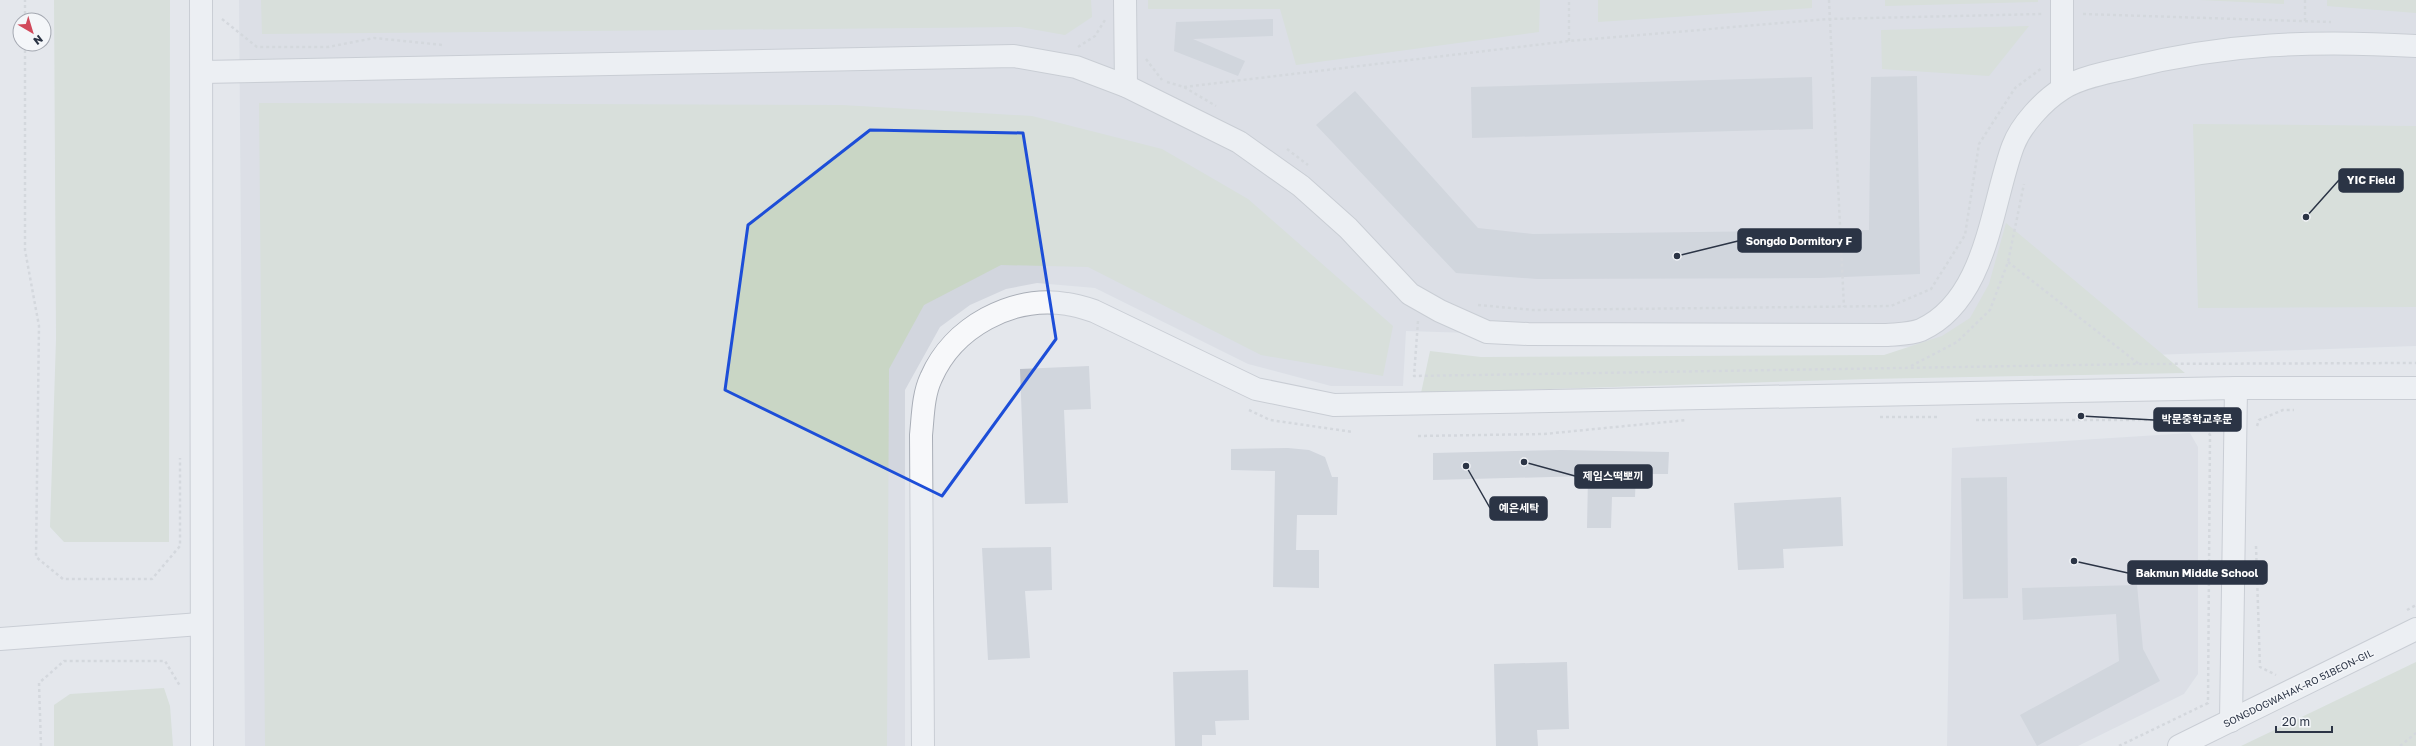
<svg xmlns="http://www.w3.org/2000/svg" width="2416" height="746" font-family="'Golos Text','Noto Sans KR',sans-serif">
	<rect width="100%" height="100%" fill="#e4e7ec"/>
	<!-- built -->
	<g fill="#d2d6de">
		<polygon points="239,0 2416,0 2416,346 2152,355 1406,331 1403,386 1331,386 1248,364 1095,288 1037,283 1006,289 970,305 940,327 905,390 905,746 245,746"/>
		<polygon points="2190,433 2198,447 2198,674 2184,694 2078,746 1947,746 1952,448"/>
	</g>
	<!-- green -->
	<g fill="#c9d6c5">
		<polygon points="54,0 170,0 169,542 64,542 50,527 56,339"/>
		<polygon points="261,0 1091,0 1092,17 1065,35 1020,27 262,34"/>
		<polygon points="1148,0 1540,0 1539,32 1296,65 1280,9 1148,9"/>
		<polygon points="1598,0 1812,0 1812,8 1598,22"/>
		<polygon points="1885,0 2038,0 2038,2 1885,6"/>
		<polygon points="2200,0 2284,0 2284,4"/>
		<polygon points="2327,0 2416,0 2416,13 2327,6"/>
		<polygon points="2029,26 1989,76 1882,69 1881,30"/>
		<polygon points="259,103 842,105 1032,116 1162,149 1248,199 1393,326 1383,376 1261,355 1088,267 1001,265 924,305 889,369 887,746 265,746"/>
		<polygon points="2193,124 2416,126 2416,307 2198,308"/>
		<polygon points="2006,223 2185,373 1868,379 1421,393 1430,351 1481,357 1884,355 1942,336 1970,318 1989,284"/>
		<polygon points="2416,662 2416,746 2241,746"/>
		<polygon points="164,688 170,706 173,746 54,746 54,705 70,694"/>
	</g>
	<!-- building -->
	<g fill="#bbc0ca">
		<polygon points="1273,19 1273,36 1193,39 1245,61 1238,76 1174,51 1176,22"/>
		<polygon points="1917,76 1920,274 1819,278 1537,279 1456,273 1316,125 1355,91 1478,228 1533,234 1869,230 1871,77"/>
		<polygon points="1812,77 1813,129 1472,138 1471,87"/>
		<polygon points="1089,366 1091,409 1064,410 1068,503 1025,504 1020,369"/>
		<polygon points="1288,448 1309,450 1325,457 1332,477 1338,477 1337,515 1297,515 1296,550 1319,550 1319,588 1273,587 1275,471 1231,470 1231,449"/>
		<polygon points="1561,450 1669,452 1668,474 1636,474 1635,497 1612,497 1611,528 1587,528 1588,476 1433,480 1433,453"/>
		<polygon points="2007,477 2008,598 1963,599 1961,478"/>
		<polygon points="1841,497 1843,546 1783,549 1784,568 1738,570 1734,503"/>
		<polygon points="1051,547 1052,590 1025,591 1030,658 988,660 982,548"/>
		<polygon points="2137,585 2143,649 2160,681 2037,746 2020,715 2119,661 2116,614 2023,620 2022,588"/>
		<polygon points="1567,662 1569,729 1537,730 1538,746 1496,746 1494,664"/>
		<polygon points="1248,670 1249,720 1215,721 1216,735 1202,735 1202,746 1175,746 1173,672"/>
	</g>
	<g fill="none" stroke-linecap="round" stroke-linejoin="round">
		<defs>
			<g id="minor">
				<polyline points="201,0 202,746"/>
				<polyline points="1125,0 1126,86"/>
				<polyline points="2062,0 2062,88"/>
				<path d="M202,72L1014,56L1076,67L1126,86L1239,142L1301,186L1348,228L1410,294L1440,311L1487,332L1528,334L1887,335C1897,334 1911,334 1921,330C1987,300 1991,205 2013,146C2021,125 2043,101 2062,89C2078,78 2108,72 2127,68C2227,43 2314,40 2416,46"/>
				<polyline points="0,639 200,624"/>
				<polyline points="2231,721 2236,388"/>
				<path d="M923,746L921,435C923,416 923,395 931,378C953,327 1012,295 1067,304C1076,305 1085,308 1094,311L1256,389L1334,405L2236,388H2416"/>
				<polyline points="2179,746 2416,629"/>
			</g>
		</defs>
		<!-- minor casing -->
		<use href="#minor" stroke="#a9aeb7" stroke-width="24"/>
		<!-- path -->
		<g stroke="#c2c5cb" stroke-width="2.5" stroke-dasharray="3 3" stroke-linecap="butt">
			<polyline points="1829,0 1844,307"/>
			<polyline points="2083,14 2331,22"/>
			<polyline points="222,19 257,47 328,47 374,38 443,45"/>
			<polyline points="25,20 25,0"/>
			<polyline points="2305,21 2305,0"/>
			<polyline points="1569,41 1569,0"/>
			<polyline points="25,44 25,250 39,326 36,557 63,579 152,579 180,546 180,458"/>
			<polyline points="1078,47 1095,36 1105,20"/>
			<polyline points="1146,59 1162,80"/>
			<polyline points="1167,82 1184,87 1216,106"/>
			<polyline points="1184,87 1569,41 1828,19 2042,14"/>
			<polyline points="1287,149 1308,165"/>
			<polyline points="2008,262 2139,364"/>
			<polyline points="1478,305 1533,310 1891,306 1931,289 1965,235 1979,144 2015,88 2042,68"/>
			<polyline points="1418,321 1414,376 2140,364 2416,363"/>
			<polyline points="1911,366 1957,342 1990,310 2008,262 2024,184"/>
			<polyline points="1249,410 1270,420 1353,432"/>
			<polyline points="1880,417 1937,417"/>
			<polyline points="1976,420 2200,420 2210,435 2208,703 2119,746"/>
			<polyline points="2257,426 2259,420 2283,410 2294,410"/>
			<polyline points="1418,436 1544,434 1687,420"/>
			<polyline points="2256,546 2260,667 2276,675"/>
			<polyline points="2407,610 2416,605"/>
			<polyline points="41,746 39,683 64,661 165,661 180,686"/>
			<polyline points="2400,746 2416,733"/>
		</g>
		<!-- minor -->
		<use href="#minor" stroke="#f7f8fa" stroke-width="22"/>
	</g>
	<!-- marked area -->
	<path d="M0 0H2416V746H0ZM870,130L1023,133L1056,339L942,496L725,390L748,225Z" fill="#e4e7ec" fill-opacity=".55" fill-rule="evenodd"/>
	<path fill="none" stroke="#1d4ed8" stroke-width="3" stroke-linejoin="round" d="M870,130L1023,133L1056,339L942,496L725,390L748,225Z"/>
	<g text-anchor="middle" stroke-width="3" stroke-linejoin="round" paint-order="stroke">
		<!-- street labels -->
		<g font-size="10" fill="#2b3445" stroke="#f4f6f9">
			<text transform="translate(2298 688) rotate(-26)" y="4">SONGDOGWAHAK-RO 51BEON-GIL</text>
		</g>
	</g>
	<!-- callouts -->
	<path fill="none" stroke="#2b3445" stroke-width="1.5" d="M2306 217L2339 180M1677 256L1738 241M2081 416L2154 420M1524 462L1575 476M1466 466L1490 508M2074 561L2128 573"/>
	<g fill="#2b3445" stroke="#f4f6f9" stroke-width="1.5">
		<circle cx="2306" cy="217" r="4"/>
		<circle cx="1677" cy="256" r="4"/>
		<circle cx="2081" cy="416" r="4"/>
		<circle cx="1524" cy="462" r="4"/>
		<circle cx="1466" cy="466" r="4"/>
		<circle cx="2074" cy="561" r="4"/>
	</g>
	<g fill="#2b3445" stroke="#2b3445" stroke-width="1.5">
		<rect x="2339" y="169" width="64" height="23" rx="4"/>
		<rect x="1738" y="229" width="123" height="23" rx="4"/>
		<rect x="2154" y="408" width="87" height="23" rx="4"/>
		<rect x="1575" y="465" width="77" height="23" rx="4"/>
		<rect x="1490" y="497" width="57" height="23" rx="4"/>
		<rect x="2128" y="561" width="139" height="23" rx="4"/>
	</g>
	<g font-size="11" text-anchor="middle" font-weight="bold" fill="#fff">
		<text x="2371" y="184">YIC Field</text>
		<text x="1799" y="245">Songdo Dormitory F</text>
		<text x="2197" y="423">박문중학교후문</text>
		<text x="1613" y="480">제임스떡뽀끼</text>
		<text x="1519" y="512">예은세탁</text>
		<text x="2197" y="577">Bakmun Middle School</text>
	</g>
	<!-- north arrow -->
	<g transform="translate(32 32) rotate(142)"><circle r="19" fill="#f4f6f9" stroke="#a4a8b1"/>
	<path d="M0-3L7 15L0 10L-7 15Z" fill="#d1495b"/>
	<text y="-6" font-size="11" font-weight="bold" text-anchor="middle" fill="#2b3445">N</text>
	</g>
	<!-- scale -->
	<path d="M2276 726v6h56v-6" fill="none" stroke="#2b3445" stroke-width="2"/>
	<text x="2282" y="726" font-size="12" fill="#2b3445" stroke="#f4f6f9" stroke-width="3" paint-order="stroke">20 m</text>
</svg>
